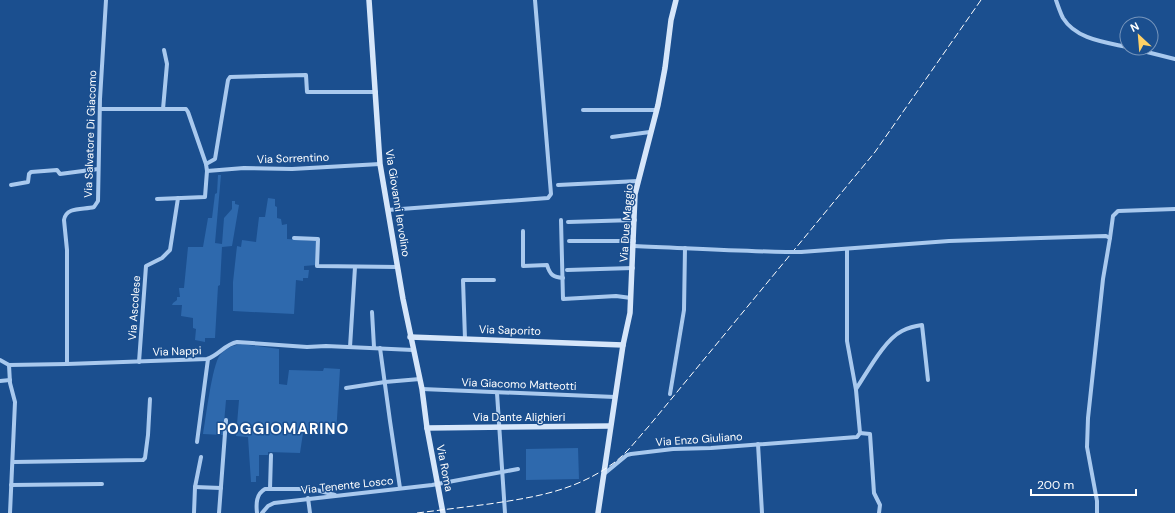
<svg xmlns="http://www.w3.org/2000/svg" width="1175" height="513" font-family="'DM Sans',sans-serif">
	<rect width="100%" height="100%" fill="#1b4f8f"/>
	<!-- green -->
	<g fill="#2e69ad">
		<polygon points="218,175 221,175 215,243 222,244 224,218 232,209 232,201 235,201 235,204 239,205 232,246 222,247 220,285 218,286 215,338 205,338 205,342 195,340 196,329 193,328 193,318 181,316 182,305 172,305 173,303 177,300 177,297 180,297 179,288 184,288 188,247 203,247 208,218 212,218 215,194 217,193"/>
		<polygon points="268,198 275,199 275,206 277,207 277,218 281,219 282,225 287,224 287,239 316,241 316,265 304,266 304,270 309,270 308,278 303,278 303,281 296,280 294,314 233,311 233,282 237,246 241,247 242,240 256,242 259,217 265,217"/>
		<path d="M242,344L279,349V384L287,385L289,370L323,371L324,368L340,369L336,435L303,433L300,453L268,452V455H259V476H256V482H251L248,437L236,436L239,400H226L223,435L203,434C206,418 212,365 220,355C226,348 233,345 242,344Z"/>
		<polygon points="578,448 579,479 526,480 526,449"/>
	</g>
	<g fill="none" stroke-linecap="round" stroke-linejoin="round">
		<!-- street -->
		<g stroke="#a9c9ee" stroke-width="4">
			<path d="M1056,0C1058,6 1060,12 1063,18C1076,39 1104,42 1127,47"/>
			<polyline points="1131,48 1175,59"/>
			<polyline points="100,109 186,109 188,112 206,164 207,171 244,168 292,169 380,164"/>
			<polyline points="163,109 167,64 164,50"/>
			<polyline points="583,110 656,110"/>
			<polyline points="612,137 650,132"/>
			<polyline points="206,164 215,159 228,80 230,77 306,75 307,92 376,92"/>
			<polyline points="11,185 28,182 29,174 31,172 57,170 60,174 98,169"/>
			<polyline points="558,185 638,181"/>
			<polyline points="157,199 205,197 207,171"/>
			<polyline points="388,210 548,198 551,194 535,0"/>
			<polyline points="561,220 563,299 616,296 631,298"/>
			<polyline points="568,222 635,220"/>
			<path d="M523,231V266L547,265C550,275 553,277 563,278"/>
			<polyline points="294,238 318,239 317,266 398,267"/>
			<polyline points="1110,238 1113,216 1118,211 1175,209"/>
			<polyline points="569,241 634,241"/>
			<path d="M634,246C685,248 735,251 786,252"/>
			<polyline points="801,252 949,241 1106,236 1110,238 1103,279 1088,418 1087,447 1097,501 1097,513"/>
			<polyline points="567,270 633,268"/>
			<polyline points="372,312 374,347"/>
			<polyline points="465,339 463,280 494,280"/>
			<polyline points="350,347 355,267"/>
			<polyline points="380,348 390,421 400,488"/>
			<polyline points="0,360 9,365"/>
			<polyline points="139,362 146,266 162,258 170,250 178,198"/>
			<path d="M67,364V250L64,220C66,206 84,210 94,207L98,201L100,99L106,0"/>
			<path d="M9,365L67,364L207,359C218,356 225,344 237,342L307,347L326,346L413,350"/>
			<polyline points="9,365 10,383 15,402 10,513"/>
			<polyline points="0,381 10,380"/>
			<polyline points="346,388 385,382 420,379"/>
			<polyline points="422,389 615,397"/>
			<path d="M856,389C867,373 884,340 902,331C908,328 915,326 922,325L928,380"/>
			<polyline points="497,393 505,513"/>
			<polyline points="670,394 684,310 685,248"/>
			<polyline points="860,433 870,434 874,493 880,505 879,513"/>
			<polyline points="197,442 208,359"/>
			<polyline points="758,444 762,513"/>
			<polyline points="13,462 143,460 145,458 148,435 150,399"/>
			<polyline points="604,474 627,455 631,454 673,449 711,448 857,437 860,433 856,390 847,341 847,249"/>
			<polyline points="11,485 102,484"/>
			<polyline points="195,487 221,488"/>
			<polyline points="270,489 271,455"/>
			<polyline points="308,498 310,513"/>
			<polyline points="194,513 195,487 201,457"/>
			<polyline points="219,513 226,420"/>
			<path d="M257,513C256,504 256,494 265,489H313L335,495"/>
			<polyline points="262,513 268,506 274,503 432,485 518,469"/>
		</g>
		<!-- secondary -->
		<g stroke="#d6e6fa" stroke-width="5.5">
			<polyline points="369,0 380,164 403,299 422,389 427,428 443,513"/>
			<polyline points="410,337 623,345"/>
			<polyline points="427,428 610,426"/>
			<polyline points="598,513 623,345 630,313 635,194 658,105 665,68 671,20 676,0"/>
		</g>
		<!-- rail -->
		<path stroke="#fff" stroke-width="1" stroke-dasharray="7 3" stroke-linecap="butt" d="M417,513C441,510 465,507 489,504C536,497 576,491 615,462C628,452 638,438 649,426L875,152L981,0"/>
		<!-- street-bridge -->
		<polyline stroke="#a9c9ee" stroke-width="4" points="786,252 801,252"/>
	</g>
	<g text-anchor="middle" stroke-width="3" stroke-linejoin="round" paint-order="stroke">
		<!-- street labels -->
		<g font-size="11" fill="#fff" stroke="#1b4f8f">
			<text transform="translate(90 134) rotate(-88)" y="4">Via Salvatore Di Giacomo</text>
			<text transform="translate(293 158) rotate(-2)" y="4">Via Sorrentino</text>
			<text transform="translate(398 203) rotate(81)" y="4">Via Giovanni Iervolino</text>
			<text transform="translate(626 223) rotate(-86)" y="4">Via Due Maggio</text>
			<text transform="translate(134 308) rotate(-86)" y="4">Via Ascolese</text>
			<text transform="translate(510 330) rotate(2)" y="4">Via Saporito</text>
			<text transform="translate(177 351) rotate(-2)" y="4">Via Nappi</text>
			<text transform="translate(519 384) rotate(2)" y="4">Via Giacomo Matteotti</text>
			<text x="519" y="421">Via Dante Alighieri</text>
			<text transform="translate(699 439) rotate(-4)" y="4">Via Enzo Giuliano</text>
			<text transform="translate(445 468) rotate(79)" y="4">Via Roma</text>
			<text transform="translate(347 485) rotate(-6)" y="4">Via Tenente Losco</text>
		</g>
		<!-- district labels -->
		<g font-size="15" font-weight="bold" letter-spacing="1" fill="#fff" stroke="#1b4f8f">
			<text x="283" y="434">POGGIOMARINO</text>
		</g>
	</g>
	<!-- north arrow -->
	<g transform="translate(1139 36) rotate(334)"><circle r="19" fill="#1b4f8f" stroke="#7695bc"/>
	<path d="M0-3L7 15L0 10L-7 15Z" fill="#ffd166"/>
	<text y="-6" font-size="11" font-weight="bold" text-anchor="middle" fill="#ffffff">N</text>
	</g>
	<!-- scale -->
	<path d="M1031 489v6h105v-6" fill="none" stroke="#ffffff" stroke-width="2"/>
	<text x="1037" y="489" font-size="12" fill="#ffffff" stroke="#1b4f8f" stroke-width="3" paint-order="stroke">200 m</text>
</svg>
